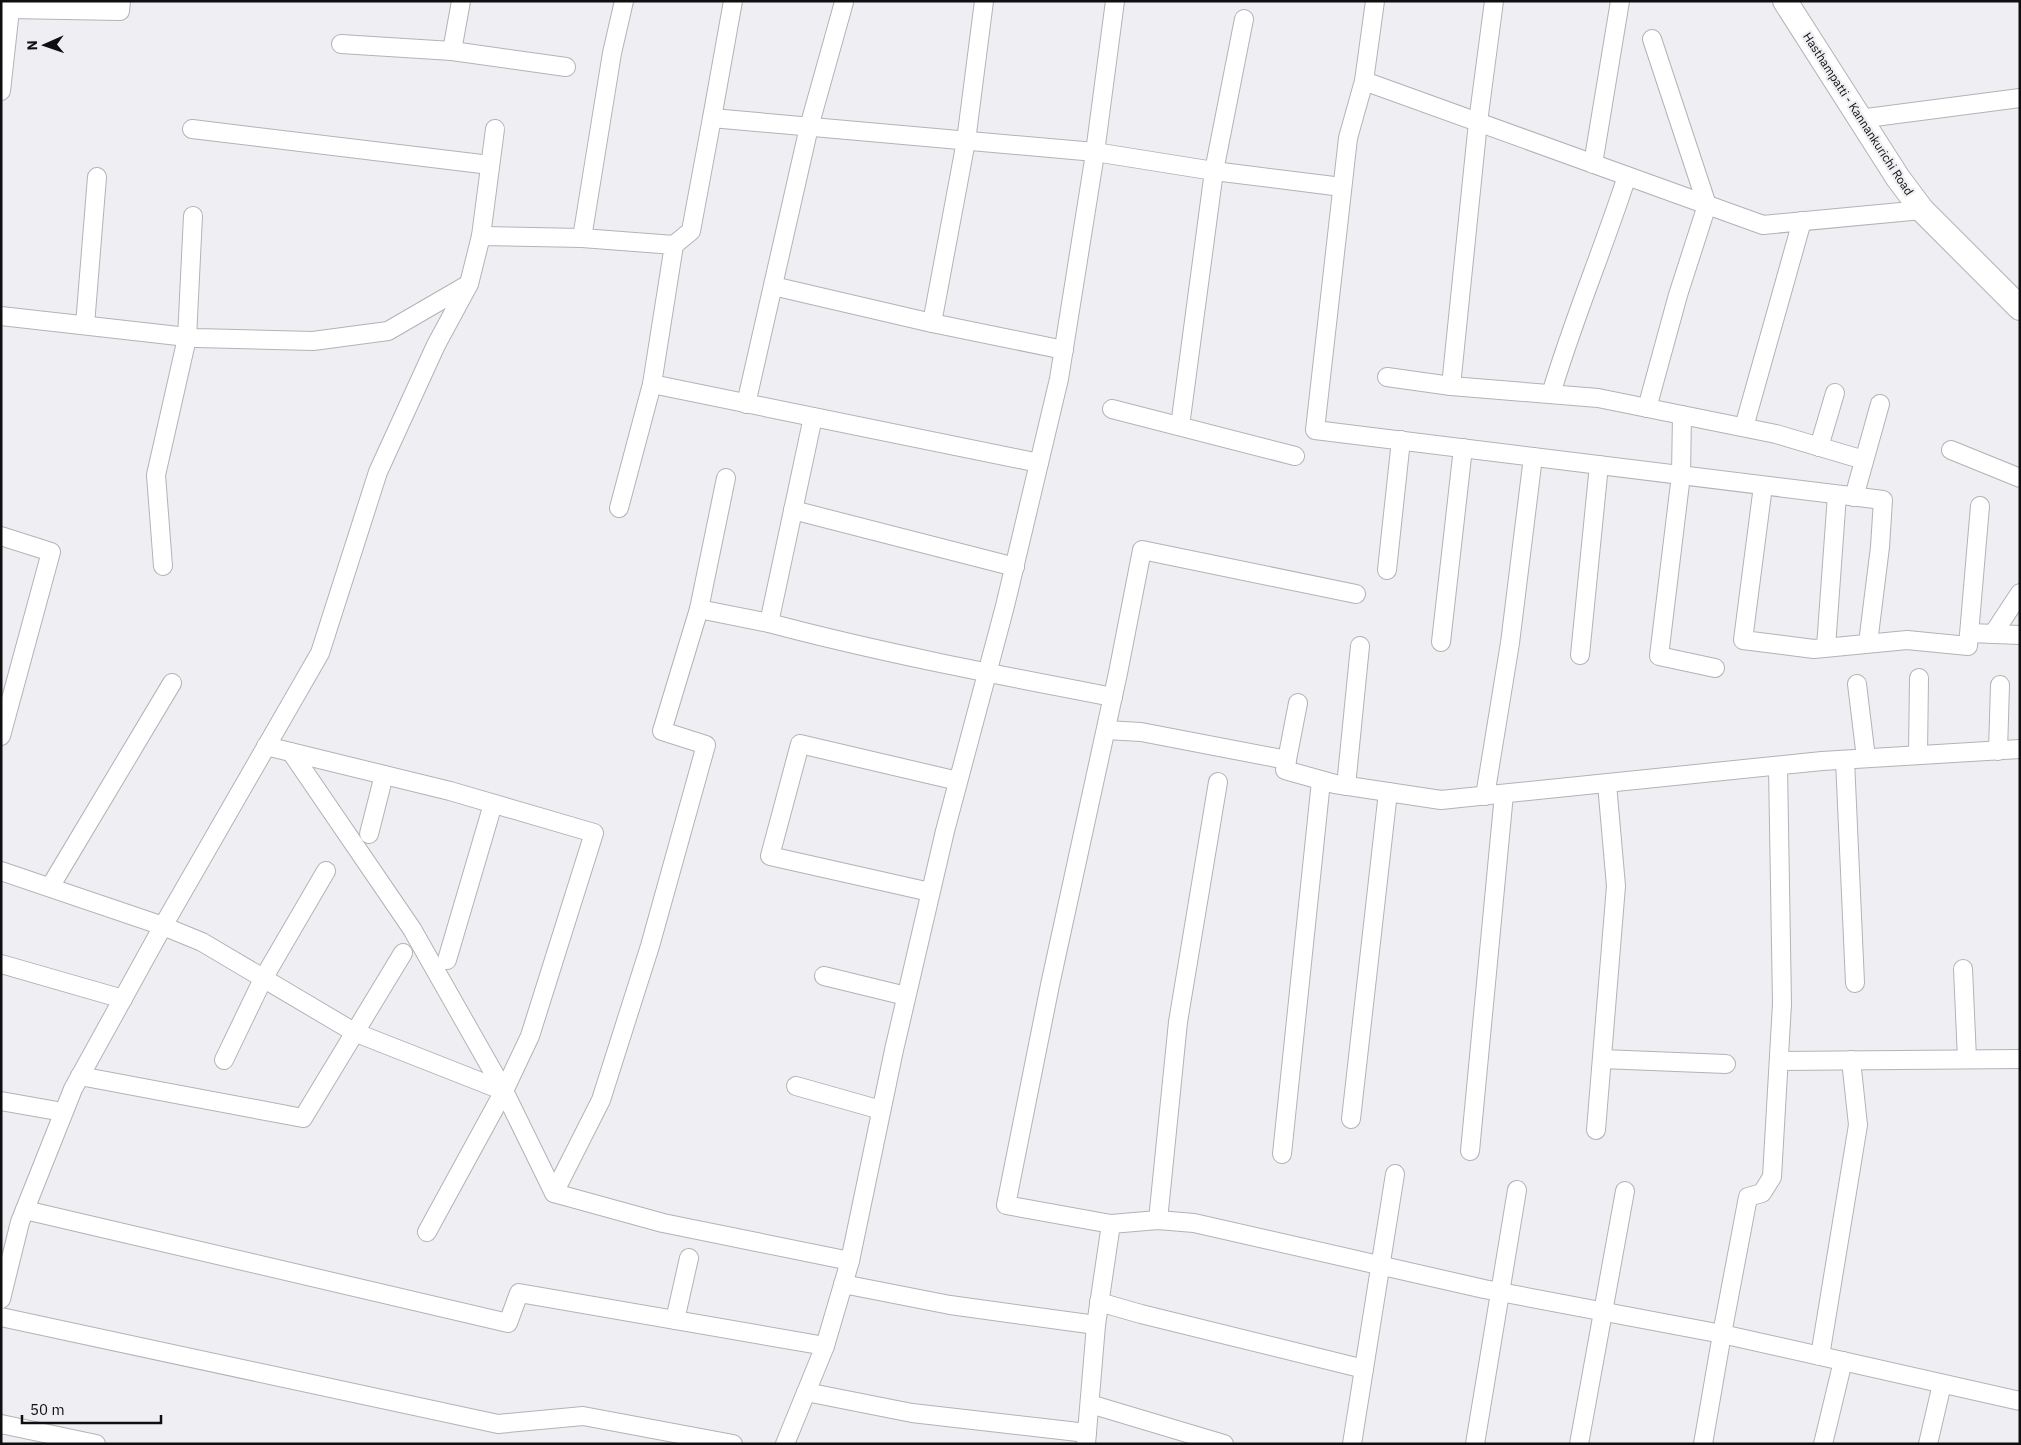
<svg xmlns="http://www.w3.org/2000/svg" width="2021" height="1445" font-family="'IBM Plex Sans',sans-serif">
	<rect width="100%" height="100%" fill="#eeeef3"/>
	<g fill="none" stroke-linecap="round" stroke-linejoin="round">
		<defs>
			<g id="minor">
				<polyline points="624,1 612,53 582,238 674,245 652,384 1039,463"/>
				<polyline points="984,1 966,141 932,323 1064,350"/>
				<polyline points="10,9 120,11 121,1"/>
				<polyline points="1244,19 1214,171 1342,187"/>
				<polyline points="341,44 452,51 566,67"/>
				<polyline points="452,51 461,1"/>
				<polyline points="1364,81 1375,1"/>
				<polyline points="1,91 11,1"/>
				<polyline points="712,118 733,1"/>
				<polyline points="1859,119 2020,98"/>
				<polyline points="192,129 490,165"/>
				<polyline points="1593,164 1620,1"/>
				<polyline points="481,236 495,129"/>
				<polyline points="674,245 691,231 712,118 1095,152 1214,171 1180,426"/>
				<polyline points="773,286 932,323"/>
				<polyline points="1,316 196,338 313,341 388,331 469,284"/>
				<polyline points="85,325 97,177"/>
				<polyline points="1387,377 1451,386 1598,398 1776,434 1864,460"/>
				<polyline points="1451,386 1478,122 1494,1"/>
				<path d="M1551,394C1573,320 1603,250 1627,176"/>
				<polyline points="746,404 809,127 844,2"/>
				<polyline points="1647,408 1678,295 1707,205 1652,39"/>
				<polyline points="1112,409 1295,456"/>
				<polyline points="1682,415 1681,475 1659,656 1715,668"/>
				<polyline points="1744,427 1802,221"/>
				<polyline points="1819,447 1835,393"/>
				<polyline points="1951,450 2020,478"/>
				<polyline points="1763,486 1743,640 1814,649 1907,640 1968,646 1980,506"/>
				<polyline points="1854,497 1880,404"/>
				<polyline points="619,508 652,384"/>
				<polyline points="793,510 1015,567"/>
				<polyline points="1,536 51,552 1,736"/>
				<polyline points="163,566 156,475 187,338 193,216"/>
				<polyline points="1387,570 1401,440"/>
				<polyline points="699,609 726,478"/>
				<path d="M769,623C882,653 998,675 1113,697"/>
				<polyline points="1970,633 2020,635"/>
				<polyline points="1993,634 2020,593"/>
				<polyline points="1441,642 1463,448"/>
				<polyline points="1868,643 1880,547 1883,500 1315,430 1348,138 1364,81 1763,225 1922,210"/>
				<polyline points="1826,647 1837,495"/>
				<polyline points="1580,655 1599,465"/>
				<polyline points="1857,684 1866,758"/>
				<polyline points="1298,703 1285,770 1335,784 1441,800 1822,761 2020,749"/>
				<polyline points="1106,730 1141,732 1287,760"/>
				<polyline points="266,746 450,791 594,833 530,1036 504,1091 427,1232"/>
				<polyline points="1998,751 2000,685"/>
				<polyline points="291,752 412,929 504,1091"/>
				<polyline points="1918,755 1919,678"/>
				<polyline points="1845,760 1855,983"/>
				<polyline points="1778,766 1782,1004 1772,1177 1762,1193 1748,1197 1722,1334 2020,1401"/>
				<polyline points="1346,786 1360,646"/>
				<polyline points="1485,796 1510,643 1533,457"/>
				<polyline points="369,834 384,775"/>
				<polyline points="1,871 163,926 320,653 378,472 436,345 469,284 481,236 582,238"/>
				<polyline points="50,887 172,683"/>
				<polyline points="930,892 770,856 800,744 958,781"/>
				<polyline points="447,960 493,804"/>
				<polyline points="1,964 123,999"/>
				<polyline points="1963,969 1967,1059"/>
				<polyline points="824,976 906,996"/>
				<polyline points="1602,1059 1726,1064"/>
				<polyline points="224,1060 263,979 326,871"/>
				<polyline points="1779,1061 2020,1059"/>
				<polyline points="80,1076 303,1118 403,953"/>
				<polyline points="796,1086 881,1110"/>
				<polyline points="1,1101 63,1112"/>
				<polyline points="1351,1119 1388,792"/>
				<polyline points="1596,1130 1616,886 1607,784"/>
				<polyline points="1470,1151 1504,794"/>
				<polyline points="1282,1154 1321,781"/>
				<polyline points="554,1193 663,1223 850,1261"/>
				<polyline points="25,1210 508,1323 519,1293 825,1346"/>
				<polyline points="1158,1220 1178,1022 1218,782"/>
				<polyline points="1111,1224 1006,1205 1050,985 1118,673 1142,550 1356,594"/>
				<polyline points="843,1284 950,1305 1096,1325"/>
				<polyline points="1,1299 20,1222 73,1089 163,926 202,942 354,1032 504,1091 554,1193 601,1100 650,946 706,745 662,731 699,609 769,623 813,417"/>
				<polyline points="1099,1302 1141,1314 1364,1369"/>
				<polyline points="1,1317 498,1424 583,1416 733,1444"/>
				<polyline points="675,1320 689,1258"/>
				<polyline points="1820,1356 1858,1125 1851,1060"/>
				<polyline points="806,1392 912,1413 1087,1433"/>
				<polyline points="1090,1404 1224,1444"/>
				<polyline points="1,1424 96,1444"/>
				<polyline points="785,1444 825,1346 850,1261 894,1050 945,831 1005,606 1059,379 1094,160 1115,1"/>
				<polyline points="1086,1444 1096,1325 1111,1224 1158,1220 1194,1223 1484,1289 1722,1334 1703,1444"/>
				<polyline points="1352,1444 1395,1174"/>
				<polyline points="1475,1444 1517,1190"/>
				<polyline points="1579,1444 1625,1191"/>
				<polyline points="1823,1444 1843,1361"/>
				<polyline points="1928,1444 1942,1384"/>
			</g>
			<polyline id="secondary" points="1785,1 1898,178 1922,210 2020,308"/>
		</defs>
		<!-- minor casing -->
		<use href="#minor" stroke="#b3b3b7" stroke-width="20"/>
		<!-- secondary casing -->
		<use href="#secondary" stroke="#b3b3b7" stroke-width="26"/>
		<!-- minor -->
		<use href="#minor" stroke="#fff" stroke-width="18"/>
		<!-- secondary -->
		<use href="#secondary" stroke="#fff" stroke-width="24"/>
	</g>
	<g text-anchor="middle" stroke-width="4.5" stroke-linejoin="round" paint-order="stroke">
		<!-- street labels -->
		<g font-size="12" fill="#0f0f11" stroke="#eeeef3">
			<text transform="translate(1858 114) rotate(57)" y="4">Hasthampatti - Kannankurichi Road</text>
		</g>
	</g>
	<!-- border -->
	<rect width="2021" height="1445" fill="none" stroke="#0f0f11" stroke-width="5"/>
	<!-- north arrow -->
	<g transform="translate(45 45) rotate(268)" stroke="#eeeef3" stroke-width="4" paint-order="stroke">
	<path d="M0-4L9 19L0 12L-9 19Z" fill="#0f0f11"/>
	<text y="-8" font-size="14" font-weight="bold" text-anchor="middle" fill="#0f0f11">N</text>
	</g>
	<!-- scale -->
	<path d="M22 1415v8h139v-8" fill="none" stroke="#0f0f11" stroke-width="2.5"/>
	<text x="30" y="1415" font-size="15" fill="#0f0f11" stroke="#eeeef3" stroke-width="4" paint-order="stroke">50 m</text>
</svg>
